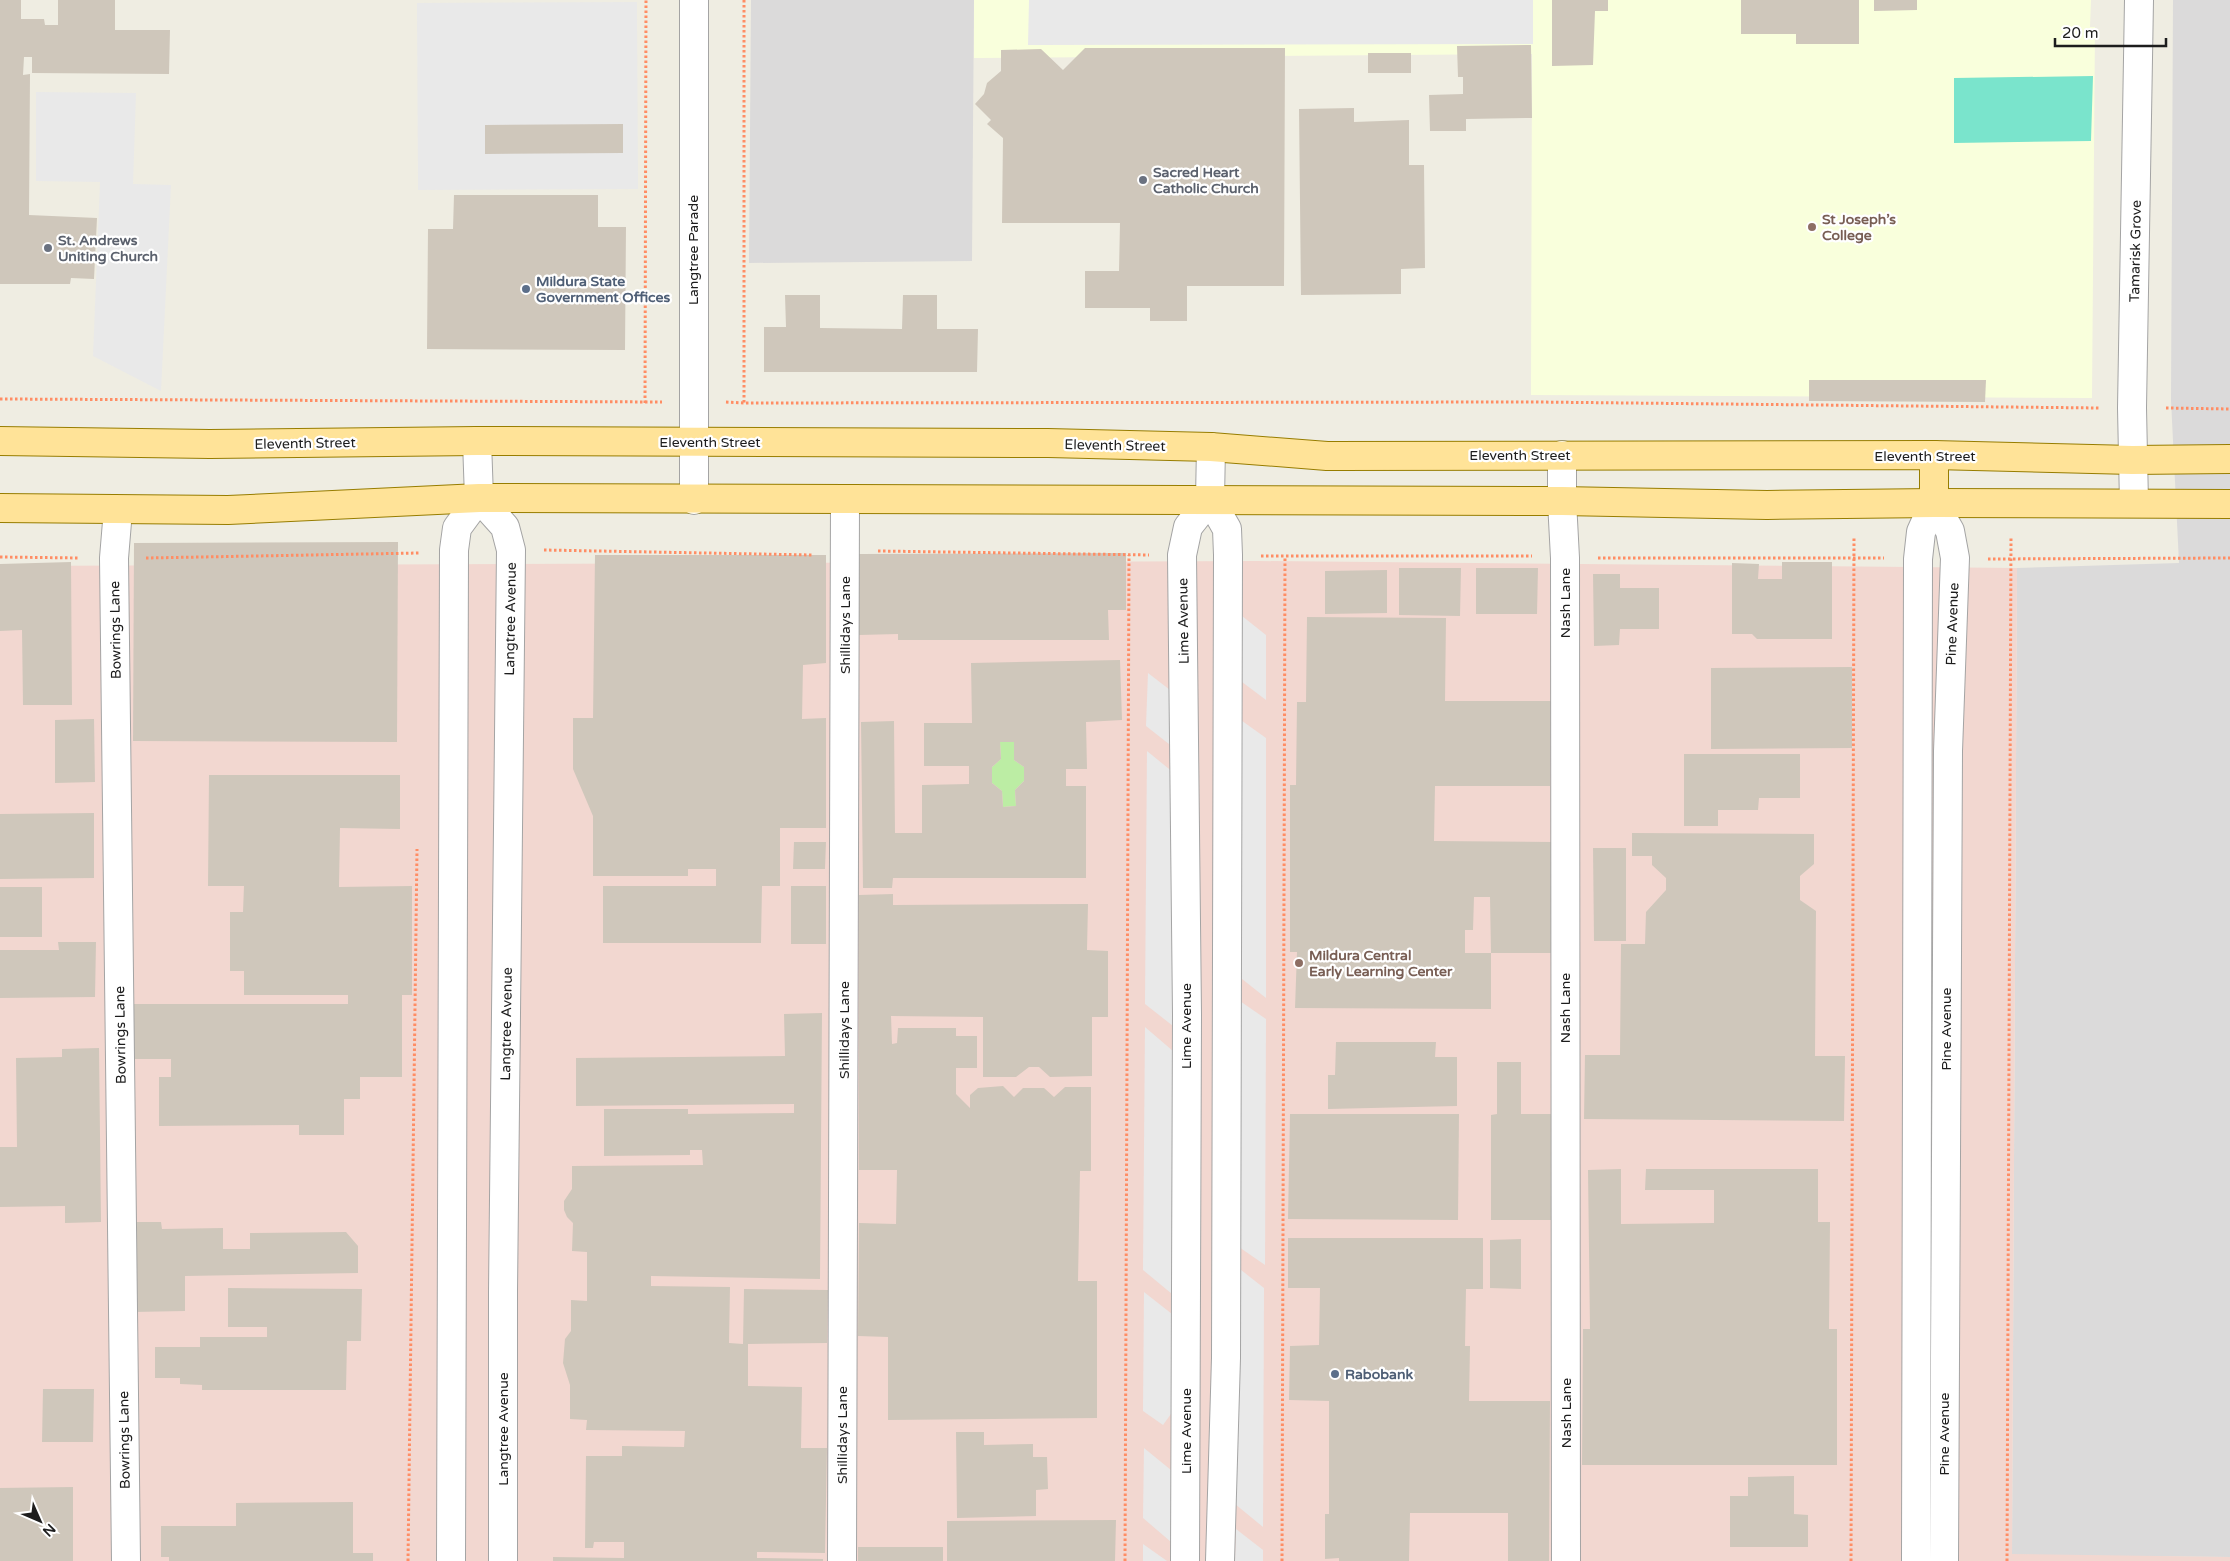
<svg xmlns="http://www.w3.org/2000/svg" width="2230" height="1561" font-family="'Varela Round',sans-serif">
	<rect width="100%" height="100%" fill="#efede2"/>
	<!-- residential -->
	<g fill="#dbdada">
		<polygon points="751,0 974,0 972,261 749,263"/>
		<polygon points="2173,0 2230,0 2230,1557 2012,1555 2017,568 2179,563 2171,400"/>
	</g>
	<!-- commercial -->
	<polygon fill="#f2d7d0" points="1258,561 2017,568 2012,1554 2230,1557 2230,1561 0,1561 0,566"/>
	<!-- education -->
	<polygon fill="#f9ffdc" points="974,0 2091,0 2090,27 2095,27 2092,398 1531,395 1532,54 974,58"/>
	<!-- grass -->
	<polygon fill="#bceda4" points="1000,742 1014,742 1014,760 1024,767 1024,781 1015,790 1016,806 1003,807 1002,791 992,783 992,767 1001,759"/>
	<!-- pitch -->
	<polygon fill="#7ae4cc" points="2093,76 2091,141 1954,143 1954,78"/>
	<!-- parking -->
	<g fill="#e9e9e9">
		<polygon points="1029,0 1533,0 1533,44 1028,45"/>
		<polygon points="637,2 638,189 418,190 417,3"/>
		<polygon points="36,92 136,93 133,184 171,185 161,391 93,356 100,182 36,181"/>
		<polygon points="1237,612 1266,635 1266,700 1238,679"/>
		<polygon points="1148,673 1174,693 1174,748 1146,726"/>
		<polygon points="1238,718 1266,738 1266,998 1237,975"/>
		<polygon points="1147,751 1174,773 1173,1026 1145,1004"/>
		<polygon points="1237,999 1266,1019 1265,1265 1236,1245"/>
		<polygon points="1145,1027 1173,1051 1172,1294 1143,1270"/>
		<polygon points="1236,1266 1264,1288 1263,1527 1235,1504"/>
		<polygon points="1144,1292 1172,1314 1171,1414 1163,1425 1143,1411"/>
		<polygon points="1144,1448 1171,1470 1171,1542 1143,1518"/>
		<polygon points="1236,1529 1263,1550 1263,1561 1235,1561"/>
		<polygon points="1143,1544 1167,1561 1143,1561"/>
	</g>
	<!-- building -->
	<g fill="#cfc7bb" fill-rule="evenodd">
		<polygon points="0,0 21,0 21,19 44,19 45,25 58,25 58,0 115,0 115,30 170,30 169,74 32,73 32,57 24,57 23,75 30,74 29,215 97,218 94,279 71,278 70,284 0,284"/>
		<polygon points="1552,0 1608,0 1608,11 1595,11 1593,65 1552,66"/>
		<polygon points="1741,0 1859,0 1859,44 1796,44 1796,34 1741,34"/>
		<polygon points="1874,0 1917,0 1917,10 1874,11"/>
		<polygon points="1531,45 1532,118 1466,119 1466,131 1430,131 1429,95 1463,94 1463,77 1458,77 1457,46"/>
		<polygon points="1085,48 1285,48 1284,286 1187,286 1187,321 1150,321 1150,308 1085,308 1085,271 1119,271 1120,223 1002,223 1003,138 987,124 991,120 975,104 984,94 987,83 1001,71 1001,50 1041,49 1063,70"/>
		<rect x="1368" y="53" width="43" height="20"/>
		<polygon points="1354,108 1354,122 1409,120 1409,165 1424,165 1425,268 1401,269 1401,294 1301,295 1299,109"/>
		<polygon points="623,124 623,153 485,154 485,125"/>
		<polygon points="454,195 598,195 598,227 626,227 625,350 427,349 428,229 453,229"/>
		<polygon points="785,295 820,295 820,328 902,329 903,295 937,295 937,329 978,329 977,372 764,372 764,327 786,327"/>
		<polygon points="1809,380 1986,380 1985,402 1809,401"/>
		<polygon points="398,542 397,742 133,741 134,543"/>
		<polygon points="1126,553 1126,610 1108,610 1109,640 898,640 898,634 859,635 859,554"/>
		<polygon points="595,555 826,555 826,663 803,665 802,719 826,718 826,828 780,828 780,886 762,886 761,943 603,943 603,886 716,886 716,869 688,869 688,876 593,876 593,816 573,769 573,718 593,718"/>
		<polygon points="71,562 72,705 23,705 22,630 0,631 0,564"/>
		<polygon points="1782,562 1832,562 1832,639 1757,639 1752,634 1732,634 1732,563 1759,564 1758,579 1782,579"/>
		<polygon points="1399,568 1461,568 1460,616 1399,615"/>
		<polygon points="1476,568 1538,568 1537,614 1476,614"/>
		<polygon points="1387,570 1387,613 1325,614 1325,571"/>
		<polygon points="1593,574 1620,574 1620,588 1659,588 1659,629 1620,629 1619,645 1594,646"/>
		<polygon points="1307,617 1446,618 1445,701 1551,701 1550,786 1435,786 1434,841 1552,842 1552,953 1491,953 1490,897 1474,897 1473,930 1465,930 1465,953 1491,953 1491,1009 1295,1008 1297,952 1290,952 1290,785 1296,785 1297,702 1306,702"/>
		<path d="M1120,660L1122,720L1086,722L1087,769H1066V786H1086V878H893L892,888H863L861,722L894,721L895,833H922V785L969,784V766H924V723H972L971,663ZM1000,742H1014V760L1024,767V781L1015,790L1016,806L1003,807L1002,791L992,783V767L1001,759Z"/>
		<polygon points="1852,667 1852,748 1711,749 1711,668"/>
		<polygon points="94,719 95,782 55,783 55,720"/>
		<polygon points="1684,754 1800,754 1800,798 1759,798 1758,810 1718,810 1718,826 1684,826"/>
		<polygon points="209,775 400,775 400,829 340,828 339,887 412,886 412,995 402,995 402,1077 360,1077 360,1099 344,1099 344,1135 299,1135 299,1125 159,1126 159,1077 171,1077 171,1059 133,1059 133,1004 348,1004 348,995 244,995 244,971 230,971 230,912 243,912 244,886 208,886"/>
		<polygon points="94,813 94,878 0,879 0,814"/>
		<polygon points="1632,833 1814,834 1814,864 1800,876 1800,900 1816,911 1815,1056 1845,1056 1844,1121 1584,1119 1585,1055 1620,1055 1621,944 1645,944 1646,912 1666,890 1666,878 1652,865 1652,856 1632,856"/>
		<polygon points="794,842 826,842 825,869 793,869"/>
		<polygon points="1593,848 1626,848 1626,941 1594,941"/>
		<rect x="791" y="886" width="35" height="58"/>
		<rect x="0" y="887" width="42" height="50"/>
		<polygon points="893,894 893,905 1088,904 1087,950 1108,951 1108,1017 1092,1017 1092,1076 1050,1077 1039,1067 1029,1067 1016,1077 983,1077 983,1017 891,1016 892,1044 897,1043 898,1028 956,1028 956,1036 977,1036 977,1068 956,1068 956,1094 970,1108 970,1095 978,1088 1003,1086 1014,1097 1023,1088 1044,1088 1054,1097 1065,1087 1091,1087 1091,1171 1080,1171 1078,1281 1097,1281 1097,1418 888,1420 888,1337 858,1336 859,1223 896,1224 897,1170 859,1170 859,895"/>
		<polygon points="58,942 96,942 95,997 0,998 0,950 59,950"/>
		<polygon points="822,1013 820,1279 651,1276 651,1286 730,1287 729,1343 743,1344 744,1289 828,1290 827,1343 748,1344 748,1386 802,1387 801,1448 827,1448 825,1553 757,1552 757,1558 823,1559 823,1561 553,1561 553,1557 624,1558 624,1542 594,1542 593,1548 585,1548 586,1456 622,1456 622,1446 684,1447 685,1431 586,1430 587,1420 570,1419 570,1385 563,1363 565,1339 571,1331 571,1300 587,1301 587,1252 572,1251 573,1223 567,1217 564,1210 564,1201 572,1189 572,1166 703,1165 702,1150 690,1150 690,1155 604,1156 604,1109 688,1109 688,1114 794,1113 794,1104 576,1106 576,1058 785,1056 784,1014"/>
		<polygon points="1336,1042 1436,1042 1435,1057 1457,1057 1457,1106 1328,1109 1328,1075 1335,1075"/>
		<polygon points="99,1048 101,1222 65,1223 65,1206 0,1207 0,1147 17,1147 16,1058 62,1057 62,1049"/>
		<polygon points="1497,1062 1521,1062 1521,1114 1551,1114 1551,1220 1491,1220 1491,1115 1497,1114"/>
		<polygon points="1290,1114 1459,1114 1458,1220 1288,1219"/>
		<polygon points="1621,1169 1621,1224 1714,1223 1714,1190 1645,1190 1646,1169 1818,1169 1818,1222 1830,1222 1829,1329 1837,1329 1837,1465 1582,1465 1583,1329 1590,1329 1588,1170"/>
		<polygon points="133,1222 161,1222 162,1229 223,1228 223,1249 250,1249 250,1233 346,1232 358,1246 358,1273 185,1276 185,1311 133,1312"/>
		<polygon points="1288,1238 1483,1238 1483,1289 1466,1289 1465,1346 1470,1346 1469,1401 1550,1401 1549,1561 1508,1561 1508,1513 1410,1513 1409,1561 1339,1561 1339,1558 1325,1559 1325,1514 1329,1514 1329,1401 1289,1400 1290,1346 1319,1345 1320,1288 1288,1288"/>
		<polygon points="1521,1239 1521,1289 1490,1288 1490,1240"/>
		<polygon points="228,1288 362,1289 361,1341 347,1341 346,1390 202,1390 202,1385 180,1384 180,1378 155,1378 155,1347 200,1347 200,1337 267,1337 267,1327 228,1327"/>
		<polygon points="43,1389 94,1389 93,1442 42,1442"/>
		<polygon points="956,1432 984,1432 984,1445 1033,1444 1033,1457 1047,1457 1048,1489 1036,1490 1036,1516 957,1518"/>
		<polygon points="1794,1476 1794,1514 1808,1515 1808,1547 1730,1547 1730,1496 1748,1496 1748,1477"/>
		<polygon points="73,1487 73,1561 0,1561 0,1488"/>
		<polygon points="353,1502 353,1553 373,1553 373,1561 169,1561 169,1557 161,1557 161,1526 236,1526 236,1503"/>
		<polygon points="1116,1520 1115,1561 947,1561 947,1521"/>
		<rect x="858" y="1547" width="85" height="14"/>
	</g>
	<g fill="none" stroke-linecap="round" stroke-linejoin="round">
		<defs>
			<g id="minor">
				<polyline points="694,0 694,500"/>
				<polyline points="1211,447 1210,499 1227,529 1228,555 1226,1358 1220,1561"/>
				<polyline points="1562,455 1562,501 1565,558 1566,1561"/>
				<polyline points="479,498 505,527 511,550 503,1292 503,1561"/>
				<polyline points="1934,503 1950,531 1955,558 1948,751 1944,1561"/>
				<polyline points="2134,503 2132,408 2139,0"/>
				<polyline points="118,510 114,558 126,1561"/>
				<polyline points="451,1561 454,550 457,528 479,498 477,441"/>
				<polyline points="842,1561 845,499"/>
				<polyline points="1185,1561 1187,1014 1182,555 1188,527 1210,499"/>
				<polyline points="1916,1561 1918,559 1921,532 1934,503"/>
			</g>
			<g id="major">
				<polyline points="0,441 210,444 477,441 1048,443 1211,447 1327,456 1934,455 2132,460 2230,459"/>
				<polyline points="1934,503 1934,455"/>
				<polyline points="0,508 228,510 479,498 1562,501 1767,505 1934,503 2230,504"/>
			</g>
		</defs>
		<!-- minor casing -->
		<use href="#minor" stroke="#a4a4a4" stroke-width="30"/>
		<!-- major casing -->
		<use href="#major" stroke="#977d00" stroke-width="30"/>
		<!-- path -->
		<g stroke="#ff8d64" stroke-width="3" stroke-dasharray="2.5 2.5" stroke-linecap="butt">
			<polyline points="744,0 744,403"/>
			<polyline points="0,399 662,402"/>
			<polyline points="726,402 744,403 1535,402 2099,408"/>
			<polyline points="645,403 646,0"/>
			<polyline points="2166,408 2230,409"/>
			<polyline points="544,550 812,555"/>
			<polyline points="878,551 1149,555"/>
			<polyline points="1261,556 1532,556"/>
			<polyline points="0,557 80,558"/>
			<polyline points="146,558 420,553"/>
			<polyline points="1598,558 1884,558"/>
			<polyline points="1988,559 2230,558"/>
			<polyline points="408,1561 417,849"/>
			<polyline points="1125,1561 1129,555"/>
			<polyline points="1282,1561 1285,557"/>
			<polyline points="1851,1561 1854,537"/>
			<polyline points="2007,1561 2011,537"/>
		</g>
		<!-- minor -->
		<use href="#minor" stroke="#fff" stroke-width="28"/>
		<!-- major -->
		<use href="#major" stroke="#ffe398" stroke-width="28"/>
	</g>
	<!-- markers -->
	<g fill="#6b7280" stroke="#fff" stroke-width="2">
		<circle cx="1143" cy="180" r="5"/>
		<circle cx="48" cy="248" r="5"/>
	</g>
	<g fill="#8d6e63" stroke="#fff" stroke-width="2">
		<circle cx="1812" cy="227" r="5"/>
		<circle cx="1299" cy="963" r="5"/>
	</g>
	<g fill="#5c6f8a" stroke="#fff" stroke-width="2">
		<circle cx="526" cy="289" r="5"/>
		<circle cx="1335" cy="1374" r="5"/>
	</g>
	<g text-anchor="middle" stroke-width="4.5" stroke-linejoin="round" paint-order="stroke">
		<!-- worship labels -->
		<g font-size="14" font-weight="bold" fill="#5b616d" stroke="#fff" text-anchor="start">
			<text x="1153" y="177">Sacred Heart<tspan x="1153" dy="16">Catholic Church</tspan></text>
			<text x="58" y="245">St. Andrews<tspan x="58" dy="16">Uniting Church</tspan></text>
		</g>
		<!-- education labels -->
		<g font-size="14" font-weight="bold" fill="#785e54" stroke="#fff" text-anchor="start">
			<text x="1822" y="224">St Joseph’s<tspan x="1822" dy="16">College</tspan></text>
			<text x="1309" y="960">Mildura Central<tspan x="1309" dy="16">Early Learning Center</tspan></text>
		</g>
		<!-- street labels -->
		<g font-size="14" fill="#1d1d1d" stroke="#fff">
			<text transform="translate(693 250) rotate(-90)" y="5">Langtree Parade</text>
			<text transform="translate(2135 251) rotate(-89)" y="5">Tamarisk Grove</text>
			<text x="710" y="447">Eleventh Street</text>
			<text transform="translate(305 443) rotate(-1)" y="5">Eleventh Street</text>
			<text transform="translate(1115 445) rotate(1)" y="5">Eleventh Street</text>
			<text x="1520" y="460">Eleventh Street</text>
			<text x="1925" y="461">Eleventh Street</text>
			<text transform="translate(1565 603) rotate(-90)" y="5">Nash Lane</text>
			<text transform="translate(510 619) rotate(-89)" y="5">Langtree Avenue</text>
			<text transform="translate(1183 621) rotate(-91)" y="5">Lime Avenue</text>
			<text transform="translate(1952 624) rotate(-88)" y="5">Pine Avenue</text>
			<text transform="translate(845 625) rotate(-90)" y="5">Shillidays Lane</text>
			<text transform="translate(115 630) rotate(-91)" y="5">Bowrings Lane</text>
			<text transform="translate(1565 1008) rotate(-90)" y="5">Nash Lane</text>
			<text transform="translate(506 1024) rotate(-89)" y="5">Langtree Avenue</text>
			<text transform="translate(1186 1026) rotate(-90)" y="5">Lime Avenue</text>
			<text transform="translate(1946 1029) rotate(-90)" y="5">Pine Avenue</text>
			<text transform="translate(844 1030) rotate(-90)" y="5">Shillidays Lane</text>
			<text transform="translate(120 1035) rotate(-91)" y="5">Bowrings Lane</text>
			<text transform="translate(1566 1413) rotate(-90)" y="5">Nash Lane</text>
			<text transform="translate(503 1429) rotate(-90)" y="5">Langtree Avenue</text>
			<text transform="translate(1186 1431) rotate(-90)" y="5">Lime Avenue</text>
			<text transform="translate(1944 1434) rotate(-90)" y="5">Pine Avenue</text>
			<text transform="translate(842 1435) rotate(-90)" y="5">Shillidays Lane</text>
			<text transform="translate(124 1440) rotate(-91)" y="5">Bowrings Lane</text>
		</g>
		<!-- service labels -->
		<g font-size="14" font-weight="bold" fill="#4e5e75" stroke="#fff" text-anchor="start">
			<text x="536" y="286">Mildura State<tspan x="536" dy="16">Government Offices</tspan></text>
			<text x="1345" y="1379">Rabobank</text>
		</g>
	</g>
	<!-- north arrow -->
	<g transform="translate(40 1521) rotate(135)" stroke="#ffffff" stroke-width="4" paint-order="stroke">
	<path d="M0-4L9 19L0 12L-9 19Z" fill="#1d1d1d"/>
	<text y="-8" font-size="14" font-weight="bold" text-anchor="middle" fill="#1d1d1d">N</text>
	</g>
	<!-- scale -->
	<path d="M2055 38v8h111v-8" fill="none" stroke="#1d1d1d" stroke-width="2.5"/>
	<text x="2062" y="38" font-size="15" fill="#1d1d1d" stroke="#ffffff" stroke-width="4" paint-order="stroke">20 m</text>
</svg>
